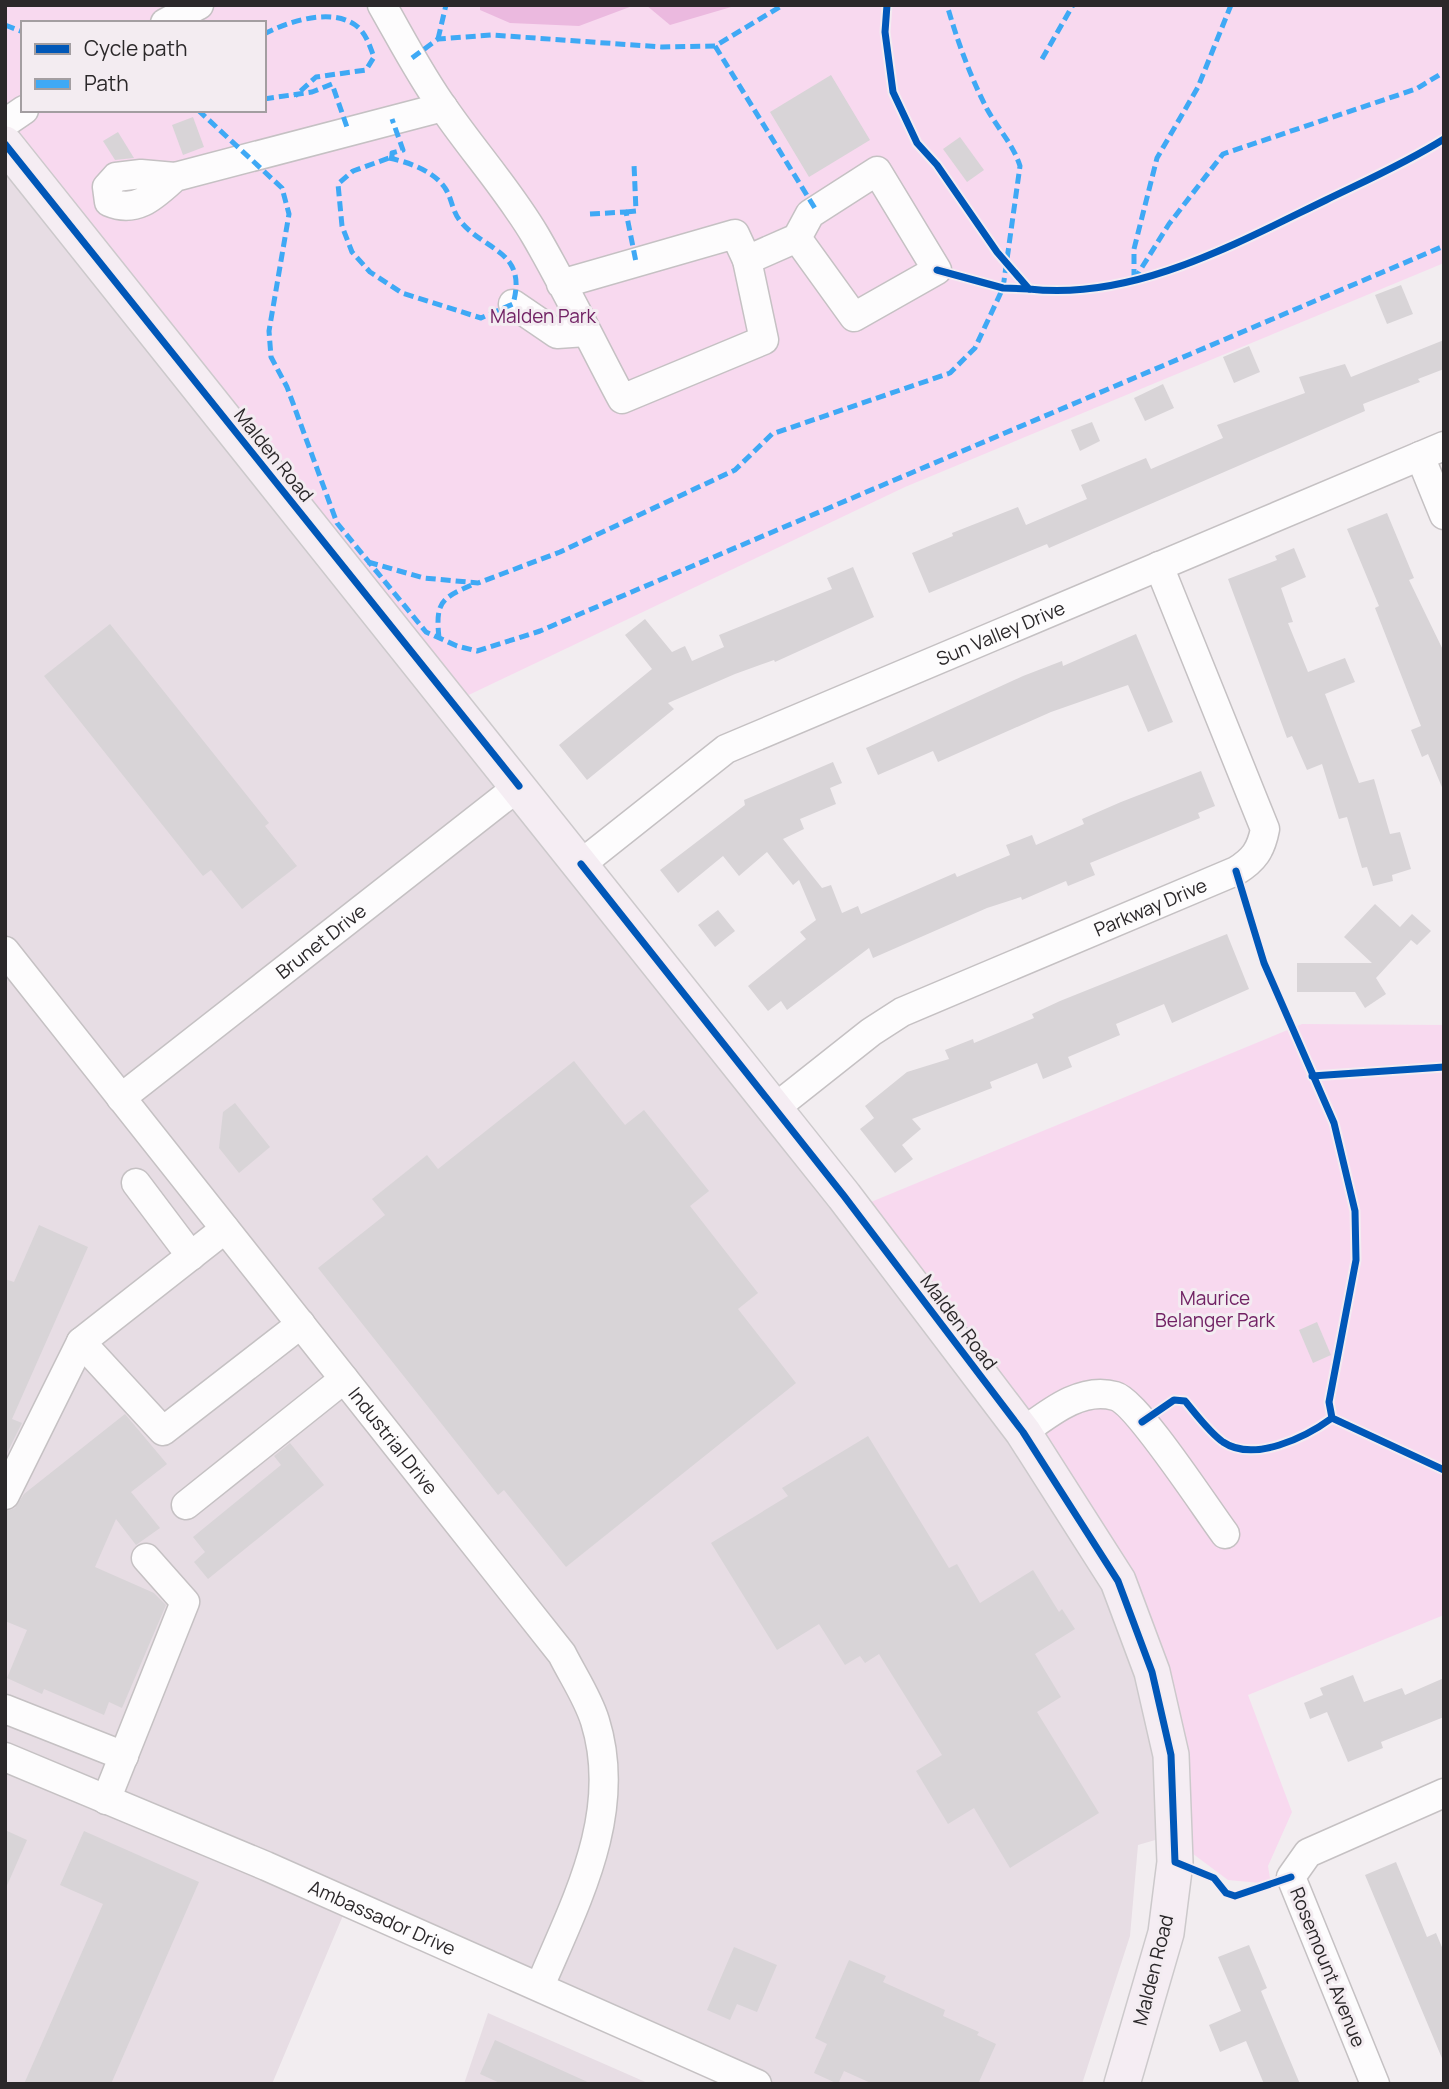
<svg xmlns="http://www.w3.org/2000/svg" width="1449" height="2089" font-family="Manrope,sans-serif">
	<rect width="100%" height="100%" fill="#f2edf0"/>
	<!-- built -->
	<g fill="#e7dde4">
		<polygon points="5,140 854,1209 1131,1613 1169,1836 1138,1845 1130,1936 1082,2084 762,2084 344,1913 272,2084 5,2084"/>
		<polygon points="488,2013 650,2084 464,2084"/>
	</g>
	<!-- green -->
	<g fill="#f8d9ef" fill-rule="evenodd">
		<path d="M5,5H1444V263L905,487L454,702L5,140ZM23,23H264V110H23Z"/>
		<polygon points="1302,1024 1444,1025 1444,1615 1248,1695 1292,1812 1268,1866 1271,1884 1228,1880 1169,1836 1131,1613 854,1209"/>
	</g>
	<!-- water -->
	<g fill="#ebb9df">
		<polygon points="480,5 635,5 579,26 510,23 480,10"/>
		<polygon points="646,5 738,5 670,25"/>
	</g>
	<!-- building -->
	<g fill="#d8d4d7">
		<polygon points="831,75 870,140 809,177 770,112"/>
		<polygon points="193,117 204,147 183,155 172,125"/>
		<polygon points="118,132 134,158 115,160 103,141"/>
		<polygon points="960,137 984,170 967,182 943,149"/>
		<polygon points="1401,285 1413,314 1387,324 1375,295"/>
		<polygon points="1444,340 1444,369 1418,379 1420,382 1363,404 1365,411 1049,548 1047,544 929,593 912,553 953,536 952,533 1018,507 1026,525 1087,499 1081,485 1146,458 1151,469 1223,438 1217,425 1305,393 1299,377 1345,364 1351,377"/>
		<polygon points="1249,346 1260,372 1234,383 1223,357"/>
		<polygon points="1163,384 1174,408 1145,421 1134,398"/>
		<polygon points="1092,422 1100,441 1080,451 1071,430"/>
		<polygon points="1387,513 1414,578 1409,580 1444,652 1444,792 1428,754 1422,757 1411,730 1421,726 1375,608 1379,606 1347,529"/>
		<polygon points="1294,548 1306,577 1281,588 1293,622 1288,623 1308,672 1345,658 1355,682 1325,694 1359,783 1374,779 1390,834 1400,832 1411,869 1392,875 1393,881 1373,886 1367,867 1362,868 1347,817 1339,819 1322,764 1307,770 1292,736 1287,738 1228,579 1277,560 1275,556"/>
		<polygon points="853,567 874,617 775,662 774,660 735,674 668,703 674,709 587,780 559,745 652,669 625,635 645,619 672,652 685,646 692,661 724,647 719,635 832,589 827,578"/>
		<polygon points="110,624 269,823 265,826 297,866 242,909 211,870 203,876 44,676"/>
		<polygon points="1136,634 1173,722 1148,732 1128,685 1051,712 938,762 933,751 878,775 866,748 1023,676 1062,661 1063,666"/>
		<polygon points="833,762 842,783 830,788 836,804 800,819 804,829 783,839 822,888 831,885 842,913 858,906 861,914 955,873 957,877 1010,855 1006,845 1032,835 1036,845 1084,824 1082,819 1121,802 1201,771 1215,806 1198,813 1200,818 1090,863 1095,875 1068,886 1066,881 1022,900 1021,897 987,908 873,958 869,948 787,1010 781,1001 768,1011 748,986 806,939 800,932 816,920 799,880 793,885 767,852 739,876 723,856 678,893 660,870 745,805 744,800"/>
		<polygon points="1375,904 1400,927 1412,914 1431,931 1417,945 1411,940 1376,978 1386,994 1365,1008 1355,992 1297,992 1297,963 1372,963 1344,937"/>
		<polygon points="718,910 735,931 715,947 698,925"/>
		<polygon points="1227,934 1249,989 1172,1023 1164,1004 1116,1024 1120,1035 1068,1057 1072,1067 1043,1079 1037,1063 990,1082 992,1088 912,1119 921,1129 902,1145 913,1159 895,1173 860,1129 874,1118 865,1106 907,1072 949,1059 945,1050 973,1039 974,1043 1034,1018 1032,1014 1060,1001"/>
		<polygon points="574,1061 625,1125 644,1110 709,1191 690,1206 758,1293 738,1309 796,1383 566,1567 504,1490 498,1495 318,1268 385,1215 372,1199 427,1155 438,1169"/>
		<polygon points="235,1103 270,1147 239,1173 219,1148 223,1112"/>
		<polygon points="39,1225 88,1247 12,1419 22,1423 5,1457 5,1279 14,1282"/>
		<polygon points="1317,1322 1331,1355 1313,1363 1299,1330"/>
		<polygon points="125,1414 167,1464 131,1492 160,1528 136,1545 116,1519 95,1567 154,1593 166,1605 122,1708 109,1702 104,1715 44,1689 42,1694 7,1678 27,1630 5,1621 5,1512 15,1508 24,1494"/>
		<polygon points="868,1436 949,1568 957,1564 980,1603 1033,1570 1059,1612 1062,1609 1075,1629 1035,1654 1061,1697 1037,1712 1099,1813 1010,1868 974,1808 948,1824 916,1771 942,1755 879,1654 865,1663 860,1656 845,1665 819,1624 777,1650 711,1543 788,1496 782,1488"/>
		<polygon points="290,1443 324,1485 208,1579 194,1562 205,1552 193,1537 281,1465 274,1456"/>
		<polygon points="1353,1675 1364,1702 1402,1688 1405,1695 1444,1678 1444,1717 1381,1742 1383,1748 1348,1762 1327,1712 1310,1719 1304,1703 1323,1695 1320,1688"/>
		<polygon points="5,1830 27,1840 5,1890"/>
		<polygon points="84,1831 199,1882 111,2084 24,2084 103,1904 60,1885"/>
		<polygon points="1396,1862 1427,1937 1436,1933 1444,1952 1444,2063 1365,1875"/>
		<polygon points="1249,1945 1267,1988 1261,1991 1300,2084 1264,2084 1246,2041 1220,2052 1209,2025 1241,2011 1218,1957"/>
		<polygon points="734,1947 777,1965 757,2012 737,2004 730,2020 707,2010"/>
		<polygon points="849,1960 886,1976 883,1982 945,2010 943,2016 979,2032 977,2035 996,2044 978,2084 873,2084 844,2071 838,2084 814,2073 827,2044 815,2038"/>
		<polygon points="495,2040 592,2084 502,2084 480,2074"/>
	</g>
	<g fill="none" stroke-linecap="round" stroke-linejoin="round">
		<defs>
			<g id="minor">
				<path d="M382,5C402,40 421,77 445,110C474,152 509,191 535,235C566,288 593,345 622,399L764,340L747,260L735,234L561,284"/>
				<polyline points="165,23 199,5"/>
				<polyline points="5,123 24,110"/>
				<path d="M175,177C155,195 137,214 109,202L107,187L116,177L141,174L175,177L443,107"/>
				<polyline points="747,260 797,238 810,214 877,171 937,270 854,317 797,238"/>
				<polyline points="513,304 557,334 586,332"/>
				<polyline points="1420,456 1444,515"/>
				<path id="s1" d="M581,864L726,749L1444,446"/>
				<path id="s2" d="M5,951L562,1654C573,1676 588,1698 595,1721C624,1814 575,1903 540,1986"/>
				<path id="s3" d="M121,1098L519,786"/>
				<path id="s4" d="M775,1108L871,1032L902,1012L1236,871C1254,860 1261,850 1265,829L1159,566"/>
				<polyline points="136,1183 191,1256"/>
				<polyline points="81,1342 163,1431 301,1324"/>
				<path d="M1023,1432C1048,1414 1081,1386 1115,1396C1137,1402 1207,1510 1225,1534"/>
				<polyline points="5,1495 81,1342 225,1229"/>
				<polyline points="186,1505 344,1379"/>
				<polyline points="5,1709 124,1756"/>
				<path id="s5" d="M5,1757L266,1866L757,2084"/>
				<polyline points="106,1800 185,1602 146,1558"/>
				<polyline points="1375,2084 1291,1877 1308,1853 1444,1793"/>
			</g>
			<polyline id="major" points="5,144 844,1196 1023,1432 1118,1581 1152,1672 1171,1755 1175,1862 1166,1933 1122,2084"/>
		</defs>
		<!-- minor casing -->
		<use href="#minor" stroke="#c5c1c3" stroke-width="31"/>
		<!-- major casing -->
		<use href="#major" stroke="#ccc9cb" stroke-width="38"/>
		<!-- minor -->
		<use href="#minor" stroke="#fdfcfd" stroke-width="28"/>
		<!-- major -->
		<use href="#major" stroke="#f5edf3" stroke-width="35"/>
		<!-- quiet -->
		<g stroke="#3fa9f5" stroke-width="5" stroke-dasharray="10 5" stroke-linecap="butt">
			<polyline points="5,25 23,32"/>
			<path d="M264,34C289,21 335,6 359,28C367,36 370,47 374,57L366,70L316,77L295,96"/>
			<polyline points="438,39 446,5"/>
			<polyline points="715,46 816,210"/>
			<polyline points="412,58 438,39 492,35 662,47 715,46 783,5"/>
			<polyline points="1042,59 1073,5"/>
			<polyline points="264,99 312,92 332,84 348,130"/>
			<polyline points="198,110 282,188 289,214 269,331 271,357 287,387 337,523 426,632 457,646 477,651 540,631 1444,246"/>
			<path d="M389,158C408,162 434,171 445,188C452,198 452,212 461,222C485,251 528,251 513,304L481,318L402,293L370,272L352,252L342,226L338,184L353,171Z"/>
			<polyline points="392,158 392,153 403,150 392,119"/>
			<polyline points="626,212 636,211 634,164"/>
			<polyline points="590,214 626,212 636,262"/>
			<polyline points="1134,279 1134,249 1157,158 1198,87 1231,5"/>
			<polyline points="1134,280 1169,224 1223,154 1416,89 1444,72"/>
			<path d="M368,562L424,578L478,583L560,552L735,470L772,434L950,373L975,348L1003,288L1020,166C1013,144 998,129 987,109C970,76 957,40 947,5"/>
			<path d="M439,638C435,601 442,598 474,584"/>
		</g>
		<defs>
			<g id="cycleway">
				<path d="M887,5L885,32L893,92L917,143L937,165L997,252L1029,289C1133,301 1235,244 1326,200C1365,181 1406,163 1444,139"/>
				<polyline points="5,144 519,786"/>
				<polyline points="937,270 1003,288 1029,289"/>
				<polyline points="581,864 844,1196 1023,1432 1118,1581 1152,1672 1171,1755 1175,1862 1214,1878 1226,1893 1235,1896 1291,1877"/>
				<polyline points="1236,871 1264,963 1334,1123 1355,1211 1356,1260 1329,1402 1332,1418 1444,1470"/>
				<polyline points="1312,1076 1444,1067"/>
				<path d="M1142,1422L1174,1400L1185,1401C1196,1414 1209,1432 1223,1442C1254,1463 1306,1437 1332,1418"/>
			</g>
		</defs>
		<!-- cycleway casing -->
		<use href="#cycleway" stroke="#f3ecf1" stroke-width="11"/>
		<!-- cycleway -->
		<use href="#cycleway" stroke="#0057b8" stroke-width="7"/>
	</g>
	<g text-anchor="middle" stroke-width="6" stroke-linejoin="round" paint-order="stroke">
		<!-- park labels -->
		<g font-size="19" fill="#712264" stroke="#f3ecf1">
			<text x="543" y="323">Malden Park</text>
			<text x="1215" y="1305">Maurice<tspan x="1215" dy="22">Belanger Park</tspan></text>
		</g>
		<!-- street labels -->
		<g font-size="19" fill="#2b282a" stroke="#f3ecf1">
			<text transform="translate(274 455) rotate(51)" y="7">Malden Road</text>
			<text dy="7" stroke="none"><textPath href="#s1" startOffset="483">Sun Valley Drive</textPath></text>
			<text dy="7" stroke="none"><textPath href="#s4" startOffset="429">Parkway Drive</textPath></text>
			<text dy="7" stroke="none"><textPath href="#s3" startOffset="254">Brunet Drive</textPath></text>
			<text transform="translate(959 1322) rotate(53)" y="7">Malden Road</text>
			<text dy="7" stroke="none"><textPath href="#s2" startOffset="625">Industrial Drive</textPath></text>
			<text dy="7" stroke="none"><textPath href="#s5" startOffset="410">Ambassador Drive</textPath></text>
			<text transform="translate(1328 1967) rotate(68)" y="7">Rosemount Avenue</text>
			<text transform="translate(1153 1970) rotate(-76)" y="7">Malden Road</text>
		</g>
	</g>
	<!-- border -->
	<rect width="1449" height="2089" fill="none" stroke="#2b282a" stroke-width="14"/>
	<!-- legend -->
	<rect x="21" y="21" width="245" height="91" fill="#f3ecf1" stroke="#a39ea1" stroke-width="2"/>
	<rect x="35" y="44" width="35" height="10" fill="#0057b8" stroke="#a39ea1" stroke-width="2"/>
	<text x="84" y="56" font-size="21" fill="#2b282a">Cycle path</text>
	<rect x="35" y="79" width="35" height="10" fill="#3fa9f5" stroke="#a39ea1" stroke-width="2"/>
	<text x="84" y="91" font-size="21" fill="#2b282a">Path</text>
</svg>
